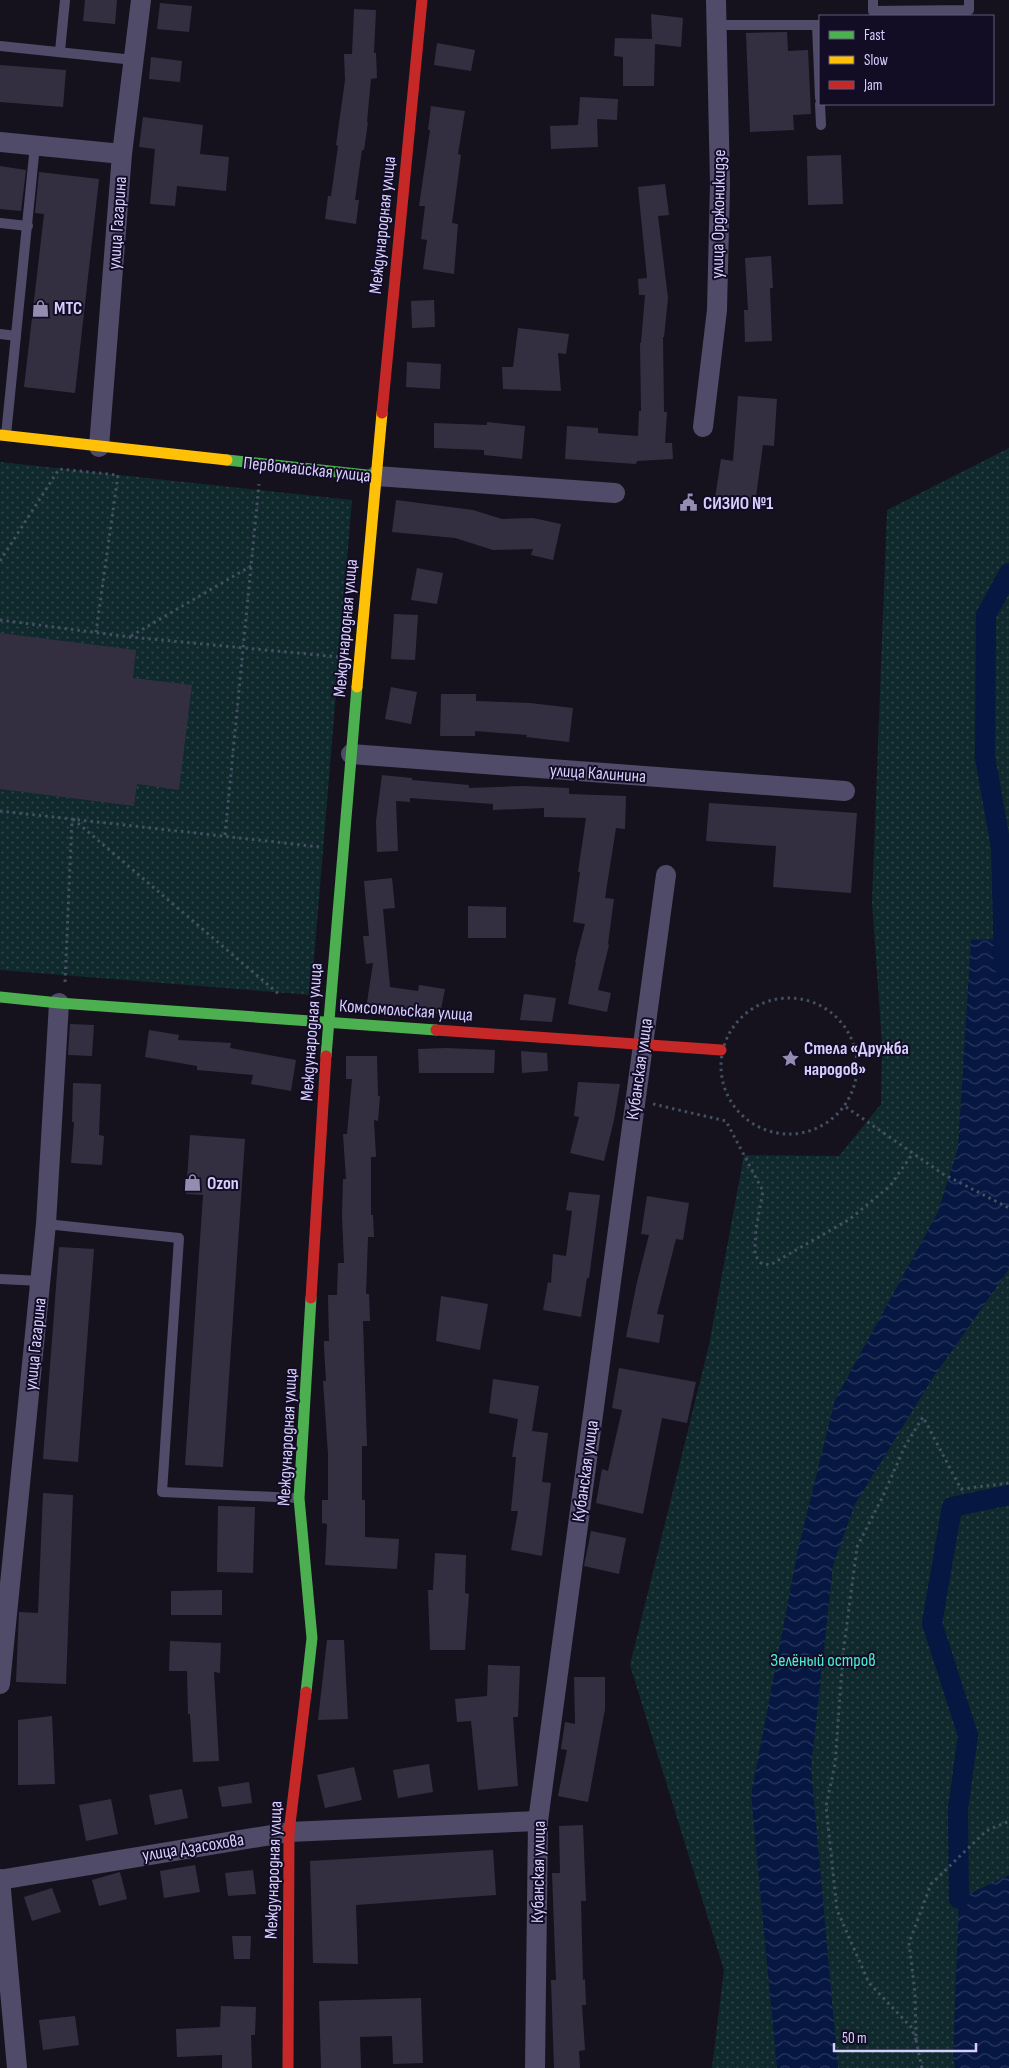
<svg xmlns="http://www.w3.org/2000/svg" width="1009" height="2068" font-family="'Sofia Sans Condensed',sans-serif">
	<defs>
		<pattern id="park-dots" width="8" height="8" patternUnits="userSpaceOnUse" patternTransform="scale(1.25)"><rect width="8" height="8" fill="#0f292d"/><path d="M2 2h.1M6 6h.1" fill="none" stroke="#31474c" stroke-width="1.8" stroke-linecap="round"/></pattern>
		<pattern id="water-waves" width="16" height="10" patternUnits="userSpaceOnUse" patternTransform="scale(1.25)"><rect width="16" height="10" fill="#061741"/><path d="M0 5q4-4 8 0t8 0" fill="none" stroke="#2a385e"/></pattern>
	</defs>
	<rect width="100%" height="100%" fill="#15121e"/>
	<!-- park -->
	<g fill="url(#park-dots)">
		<polygon points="1009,448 1009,2068 712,2068 724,1970 630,1665 709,1345 744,1155 839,1156 881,1104 882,1043 872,902 887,510"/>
		<polygon points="0,462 352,500 311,995 0,970"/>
	</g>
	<!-- water -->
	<g fill="url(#water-waves)">
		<polygon points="1009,939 1009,1269 932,1379 855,1504 833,1565 811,1768 838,2068 777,2068 751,1795 798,1550 835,1400 938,1212 958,1148 971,940"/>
		<polygon points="1009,1875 1009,2068 955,2068 953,2056 959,1899"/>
	</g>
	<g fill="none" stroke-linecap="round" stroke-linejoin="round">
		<!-- canal -->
		<g stroke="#061741" stroke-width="20">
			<polyline points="1004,966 1001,847 985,757 986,615 1009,573"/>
			<polyline points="959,1899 958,1809 968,1735 932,1623 952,1507 1009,1495"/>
		</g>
	</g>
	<!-- building -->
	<g fill="#332f41">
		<polygon points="85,0 117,0 115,24 83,21"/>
		<polygon points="160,3 192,6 189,32 157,29"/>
		<polygon points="354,9 376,10 374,53 376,53 377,78 371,79 367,122 368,122 364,150 362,150 355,200 359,200 356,224 325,219 328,196 331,196 338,146 336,145 345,80 344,54 352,54"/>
		<polygon points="651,14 683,18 681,47 655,44 654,86 623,86 623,57 614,56 615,38 652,39"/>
		<polygon points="787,32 788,51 808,50 811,114 793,115 794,130 750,132 746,33"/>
		<polygon points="437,43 475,50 471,71 434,65"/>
		<polygon points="151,57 182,61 180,82 149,79"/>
		<polygon points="0,65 66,70 63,107 0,102"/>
		<polygon points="580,97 618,99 617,120 597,119 598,147 551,149 550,126 578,125"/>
		<polygon points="431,106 465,111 458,154 461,155 452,223 458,224 454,274 423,269 427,240 421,239 425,206 419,206 430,130 428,130"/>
		<polygon points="143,117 203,125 200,154 229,157 226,191 177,186 175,206 150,204 155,149 139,147"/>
		<polygon points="841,155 843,204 808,205 807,156"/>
		<polygon points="0,166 26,170 21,211 0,209"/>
		<polygon points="39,172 99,179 75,393 24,387 44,214 35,213"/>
		<polygon points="665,184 669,215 658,216 668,298 664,337 663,337 664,412 667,412 665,443 672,443 673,459 637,461 636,464 565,459 567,426 598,428 598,433 638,436 639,411 641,411 640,343 641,343 645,295 639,295 638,279 647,278 638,187"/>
		<polygon points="771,256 773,288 770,288 772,341 745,342 744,310 748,310 745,258"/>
		<polygon points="434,300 435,327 412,328 411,301"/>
		<polygon points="518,328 569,334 566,354 558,353 561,391 503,389 502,367 513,367"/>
		<polygon points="407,362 441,364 440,389 406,387"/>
		<polygon points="738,396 777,399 774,446 763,445 755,504 715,498 721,459 733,461"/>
		<polygon points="487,422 525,426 522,459 484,455 484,450 434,448 434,423 487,425"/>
		<polygon points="396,500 473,510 502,519 533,518 561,524 553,560 531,555 533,549 493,550 455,538 392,532"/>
		<polygon points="417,568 443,573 437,604 411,600"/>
		<polygon points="394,614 418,615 415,660 391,659"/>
		<polygon points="0,633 136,650 133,678 192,685 179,790 137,784 134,806 0,789"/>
		<polygon points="391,687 417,692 411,724 385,719"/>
		<polygon points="441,694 476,694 476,701 530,703 573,708 569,742 526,737 527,735 475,731 475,736 440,736"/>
		<polygon points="382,775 412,778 412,780 469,785 469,788 523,786 569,788 569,794 626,796 625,829 616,828 605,898 614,899 608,944 609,945 598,990 611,993 607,1012 568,1004 576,962 575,962 585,924 573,922 580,872 578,872 586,818 544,817 544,808 493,810 493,804 410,798 410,802 396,801 398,851 377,852 376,821"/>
		<polygon points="709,803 857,813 851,893 773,887 776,846 706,841"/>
		<polygon points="392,878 395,908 383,909 390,987 418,991 419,985 445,989 440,1014 390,1007 389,1011 366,1009 373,963 366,964 363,936 369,936 364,881"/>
		<polygon points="468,906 506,907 506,938 468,938"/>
		<polygon points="524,994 556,998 552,1022 520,1020"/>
		<polygon points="70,1024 94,1025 92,1056 68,1055"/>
		<polygon points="149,1030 179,1035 178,1040 231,1043 230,1048 296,1060 291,1091 251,1084 253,1075 197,1070 197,1066 145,1057"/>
		<polygon points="446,1048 495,1050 494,1073 419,1073 418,1049"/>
		<polygon points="521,1051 547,1053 548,1071 522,1073"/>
		<polygon points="346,1056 377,1056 378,1096 380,1096 378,1121 374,1120 376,1157 371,1157 371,1215 373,1215 374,1237 368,1237 366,1294 369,1294 370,1321 363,1321 367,1446 362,1446 362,1500 365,1500 365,1537 399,1539 397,1569 325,1565 327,1524 322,1523 322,1500 328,1500 328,1454 323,1381 326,1381 324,1347 324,1341 329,1341 328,1295 337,1295 338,1263 344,1263 342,1216 343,1179 346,1179 343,1134 347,1134 352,1079 346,1079"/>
		<polygon points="578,1082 620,1084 614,1120 604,1161 570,1153 579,1117 574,1116"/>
		<polygon points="73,1083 101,1084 99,1135 104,1136 102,1165 71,1163 74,1122 72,1122"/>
		<polygon points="190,1135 245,1139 223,1467 185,1465 203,1195 186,1194"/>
		<polygon points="569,1192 600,1195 589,1278 587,1278 581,1317 543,1310 548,1282 551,1283 553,1254 566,1256 572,1211 566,1210"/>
		<polygon points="647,1196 689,1203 683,1240 676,1239 657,1314 664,1315 659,1343 626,1337 637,1282 649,1235 641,1234"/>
		<polygon points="59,1247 94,1249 78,1462 43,1459"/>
		<polygon points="441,1296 488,1304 480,1350 436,1341"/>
		<polygon points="619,1368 696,1382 687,1423 662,1418 643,1514 596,1503 602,1469 608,1471 622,1410 612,1408"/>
		<polygon points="493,1379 539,1386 532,1431 548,1433 542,1482 551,1483 542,1556 511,1550 518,1511 511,1511 516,1457 512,1457 518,1419 489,1413"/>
		<polygon points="43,1493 73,1495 66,1684 16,1682 19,1612 38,1613"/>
		<polygon points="218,1506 255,1507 253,1573 217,1572"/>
		<polygon points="591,1531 626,1538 619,1574 584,1566"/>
		<polygon points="435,1553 466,1555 465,1593 469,1594 465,1650 430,1650 428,1590 433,1590"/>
		<polygon points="222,1590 222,1615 171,1615 171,1591"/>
		<polygon points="327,1640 344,1640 348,1719 318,1720"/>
		<polygon points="170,1641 221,1643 220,1673 214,1672 219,1761 193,1762 190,1714 188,1714 187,1671 169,1671"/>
		<polygon points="488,1665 520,1666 518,1717 513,1717 518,1786 478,1790 471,1721 457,1722 455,1699 487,1696"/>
		<polygon points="574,1677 605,1677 605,1709 588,1802 558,1796 567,1750 561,1749 565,1722 575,1724"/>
		<polygon points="52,1716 55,1784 18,1785 18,1720"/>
		<polygon points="429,1764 433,1792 398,1798 393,1770"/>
		<polygon points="354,1767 362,1800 325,1808 317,1775"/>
		<polygon points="249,1782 252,1803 222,1807 218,1787"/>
		<polygon points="182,1789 188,1818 155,1825 149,1795"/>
		<polygon points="111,1799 118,1834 86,1841 79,1805"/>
		<polygon points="583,1825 586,1901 581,1901 583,1980 585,1979 586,2005 582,2005 585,2050 579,2051 580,2068 554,2068 551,1980 556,1980 552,1873 560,1873 559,1826"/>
		<polygon points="493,1850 496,1895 356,1905 358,1964 313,1963 310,1861"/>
		<polygon points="195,1865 200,1892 164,1898 160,1871"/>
		<polygon points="253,1870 256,1894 228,1896 225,1873"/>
		<polygon points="120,1872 127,1899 99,1906 92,1880"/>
		<polygon points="52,1888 61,1912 32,1921 24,1897"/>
		<polygon points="232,1936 251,1936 250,1959 234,1959"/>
		<polygon points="421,1998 423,2063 393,2064 392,2036 360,2037 361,2068 321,2068 319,2001"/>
		<polygon points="221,2006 256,2007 255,2035 251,2035 252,2068 222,2068 222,2055 177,2057 176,2029 220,2027"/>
		<polygon points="75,2016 79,2045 43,2050 39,2020"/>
	</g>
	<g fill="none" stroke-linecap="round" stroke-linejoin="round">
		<!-- path -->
		<g stroke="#435061" stroke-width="3" stroke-dasharray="2.5 4" stroke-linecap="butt">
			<polyline points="0,561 59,469 118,475 96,632"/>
			<polyline points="0,620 130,637 339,657"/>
			<polyline points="131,636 251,566"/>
			<polyline points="0,811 320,847"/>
			<polyline points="73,819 280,995"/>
			<polyline points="225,835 259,484"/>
			<polyline points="65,982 72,819"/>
			<circle cx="789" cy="1066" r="68"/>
			<polyline points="653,1104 726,1121 763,1191 756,1229 755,1247 755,1255 761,1263 770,1265 850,1219 890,1186 913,1153"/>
			<polyline points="846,1107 943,1174 1009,1208"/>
			<polyline points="916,2040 911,2027 869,1983 837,1910 826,1806 835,1764 843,1654 857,1547 883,1496 905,1446 923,1417 961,1489 1009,1483"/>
			<polyline points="922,2068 916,2040 915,1993 909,1943 931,1884 986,1831 1009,1821"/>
		</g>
		<!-- lane -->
		<g stroke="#4f4b68" stroke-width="10">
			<polyline points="873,0 873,11 969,10 969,0"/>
			<polyline points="716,25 817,25 820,98"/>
			<polyline points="0,46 134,60"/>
			<polyline points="60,51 65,0"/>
			<polyline points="820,104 821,125"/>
			<polyline points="0,223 28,226"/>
			<polyline points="0,334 16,336"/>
			<polyline points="6,435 35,145"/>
			<polyline points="46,1224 179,1238 162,1492 298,1498"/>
			<polyline points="0,1279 41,1281"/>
		</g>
		<!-- street -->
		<g stroke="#4f4b68" stroke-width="20">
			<polyline points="0,142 122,154"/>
			<polyline points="703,427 717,310 720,184 716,0"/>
			<polyline points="99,447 122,154 141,0"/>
			<polyline points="376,476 615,493"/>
			<polyline points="351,754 845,791"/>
			<polyline points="0,1684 46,1224 59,1003"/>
			<polyline points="0,1879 17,2068"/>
			<polyline points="0,1880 289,1832 538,1821"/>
			<polyline points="535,2068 538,1821 666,875"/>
		</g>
		<!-- fast -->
		<g stroke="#4caf50" stroke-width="11">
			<polyline points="227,460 376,476"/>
			<polyline points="0,997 59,1003 436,1030"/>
			<polyline points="326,1056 357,687"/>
			<polyline points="306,1692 312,1638 299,1498 311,1298"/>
		</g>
		<!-- slow -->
		<g stroke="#ffc107" stroke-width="11">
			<polyline points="0,435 227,460"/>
			<polyline points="357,687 382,413"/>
		</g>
		<!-- jam -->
		<g stroke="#c62828" stroke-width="11">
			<polyline points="382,413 422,0"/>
			<polyline points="436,1030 721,1050"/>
			<polyline points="311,1298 326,1056"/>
			<polyline points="288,2068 289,1832 306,1692"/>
		</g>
	</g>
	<!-- icons -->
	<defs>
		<symbol id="shop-bare" viewBox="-9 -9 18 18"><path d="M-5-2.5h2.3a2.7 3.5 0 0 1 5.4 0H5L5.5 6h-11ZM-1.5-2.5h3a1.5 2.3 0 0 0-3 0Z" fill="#948db0" stroke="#120c24" stroke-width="2.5" paint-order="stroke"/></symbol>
		<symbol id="civic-bare" viewBox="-9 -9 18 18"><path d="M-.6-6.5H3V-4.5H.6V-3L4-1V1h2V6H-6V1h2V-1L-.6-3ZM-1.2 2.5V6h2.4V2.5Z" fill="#948db0" stroke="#120c24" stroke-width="2.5" paint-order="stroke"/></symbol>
		<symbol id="sight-bare" viewBox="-9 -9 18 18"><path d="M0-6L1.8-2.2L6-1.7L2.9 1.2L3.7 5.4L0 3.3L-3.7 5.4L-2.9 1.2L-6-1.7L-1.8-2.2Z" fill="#948db0" stroke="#120c24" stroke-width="2.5" paint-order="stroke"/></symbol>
	</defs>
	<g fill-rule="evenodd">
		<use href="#shop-bare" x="28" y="296" width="25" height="25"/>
		<use href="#civic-bare" x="676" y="490" width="25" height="25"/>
		<use href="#sight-bare" x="778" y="1046" width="25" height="25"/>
		<use href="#shop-bare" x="180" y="1170" width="25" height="25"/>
	</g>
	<g text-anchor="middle" stroke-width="4" stroke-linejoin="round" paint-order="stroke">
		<!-- street labels -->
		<g font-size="18" fill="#d8cfff" stroke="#120c24">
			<text transform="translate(718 214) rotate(-89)" y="6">улица Орджоникидзе</text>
			<text transform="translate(117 223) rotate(-86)" y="6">улица Гагарина</text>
			<text transform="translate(382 225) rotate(-84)" y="6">Международная улица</text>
			<text transform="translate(307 469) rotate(6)" y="6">Первомайская улица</text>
			<text transform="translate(345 628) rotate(-85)" y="6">Международная улица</text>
			<text transform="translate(598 773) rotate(4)" y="6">улица Калинина</text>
			<text transform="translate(406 1010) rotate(4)" y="6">Комсомольская улица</text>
			<text transform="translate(311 1032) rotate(-86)" y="6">Международная улица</text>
			<text transform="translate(639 1069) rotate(-82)" y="6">Кубанская улица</text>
			<text transform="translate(35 1344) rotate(-84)" y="6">улица Гагарина</text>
			<text transform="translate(287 1437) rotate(-87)" y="6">Международная улица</text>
			<text transform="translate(585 1471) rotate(-82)" y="6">Кубанская улица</text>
			<text transform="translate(193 1847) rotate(-9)" y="6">улица Дзасохова</text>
			<text transform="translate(273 1870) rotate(-88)" y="6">Международная улица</text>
			<text transform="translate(538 1872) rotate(-89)" y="6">Кубанская улица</text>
		</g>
		<!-- poi labels -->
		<g font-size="18" font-weight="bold" fill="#d8cfff" stroke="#120c24" text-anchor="start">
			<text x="54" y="314">МТС</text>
			<text x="703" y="509">СИЗИО №1</text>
			<text x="804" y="1054">Стела «Дружба<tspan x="804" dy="21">народов»</tspan></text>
			<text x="207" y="1189">Ozon</text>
		</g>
		<!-- park labels -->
		<g font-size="18" fill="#4eecd1" stroke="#120c24">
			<text x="823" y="1666">Зелёный остров</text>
		</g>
	</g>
	<!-- legend -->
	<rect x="819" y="15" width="175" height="90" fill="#120c24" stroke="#615a7c"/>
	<rect x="829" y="31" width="25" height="8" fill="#4caf50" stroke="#615a7c"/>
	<text x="864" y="40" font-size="15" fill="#d8cfff">Fast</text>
	<rect x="829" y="56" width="25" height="8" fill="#ffc107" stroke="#615a7c"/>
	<text x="864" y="65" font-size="15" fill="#d8cfff">Slow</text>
	<rect x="829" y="81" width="25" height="8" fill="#c62828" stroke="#615a7c"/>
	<text x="864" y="90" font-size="15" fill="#d8cfff">Jam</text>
	<!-- scale -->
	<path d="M834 2043v8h142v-8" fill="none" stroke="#d8cfff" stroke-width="2.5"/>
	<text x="842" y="2043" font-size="15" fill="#d8cfff" stroke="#120c24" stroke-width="4" paint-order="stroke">50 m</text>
</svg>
